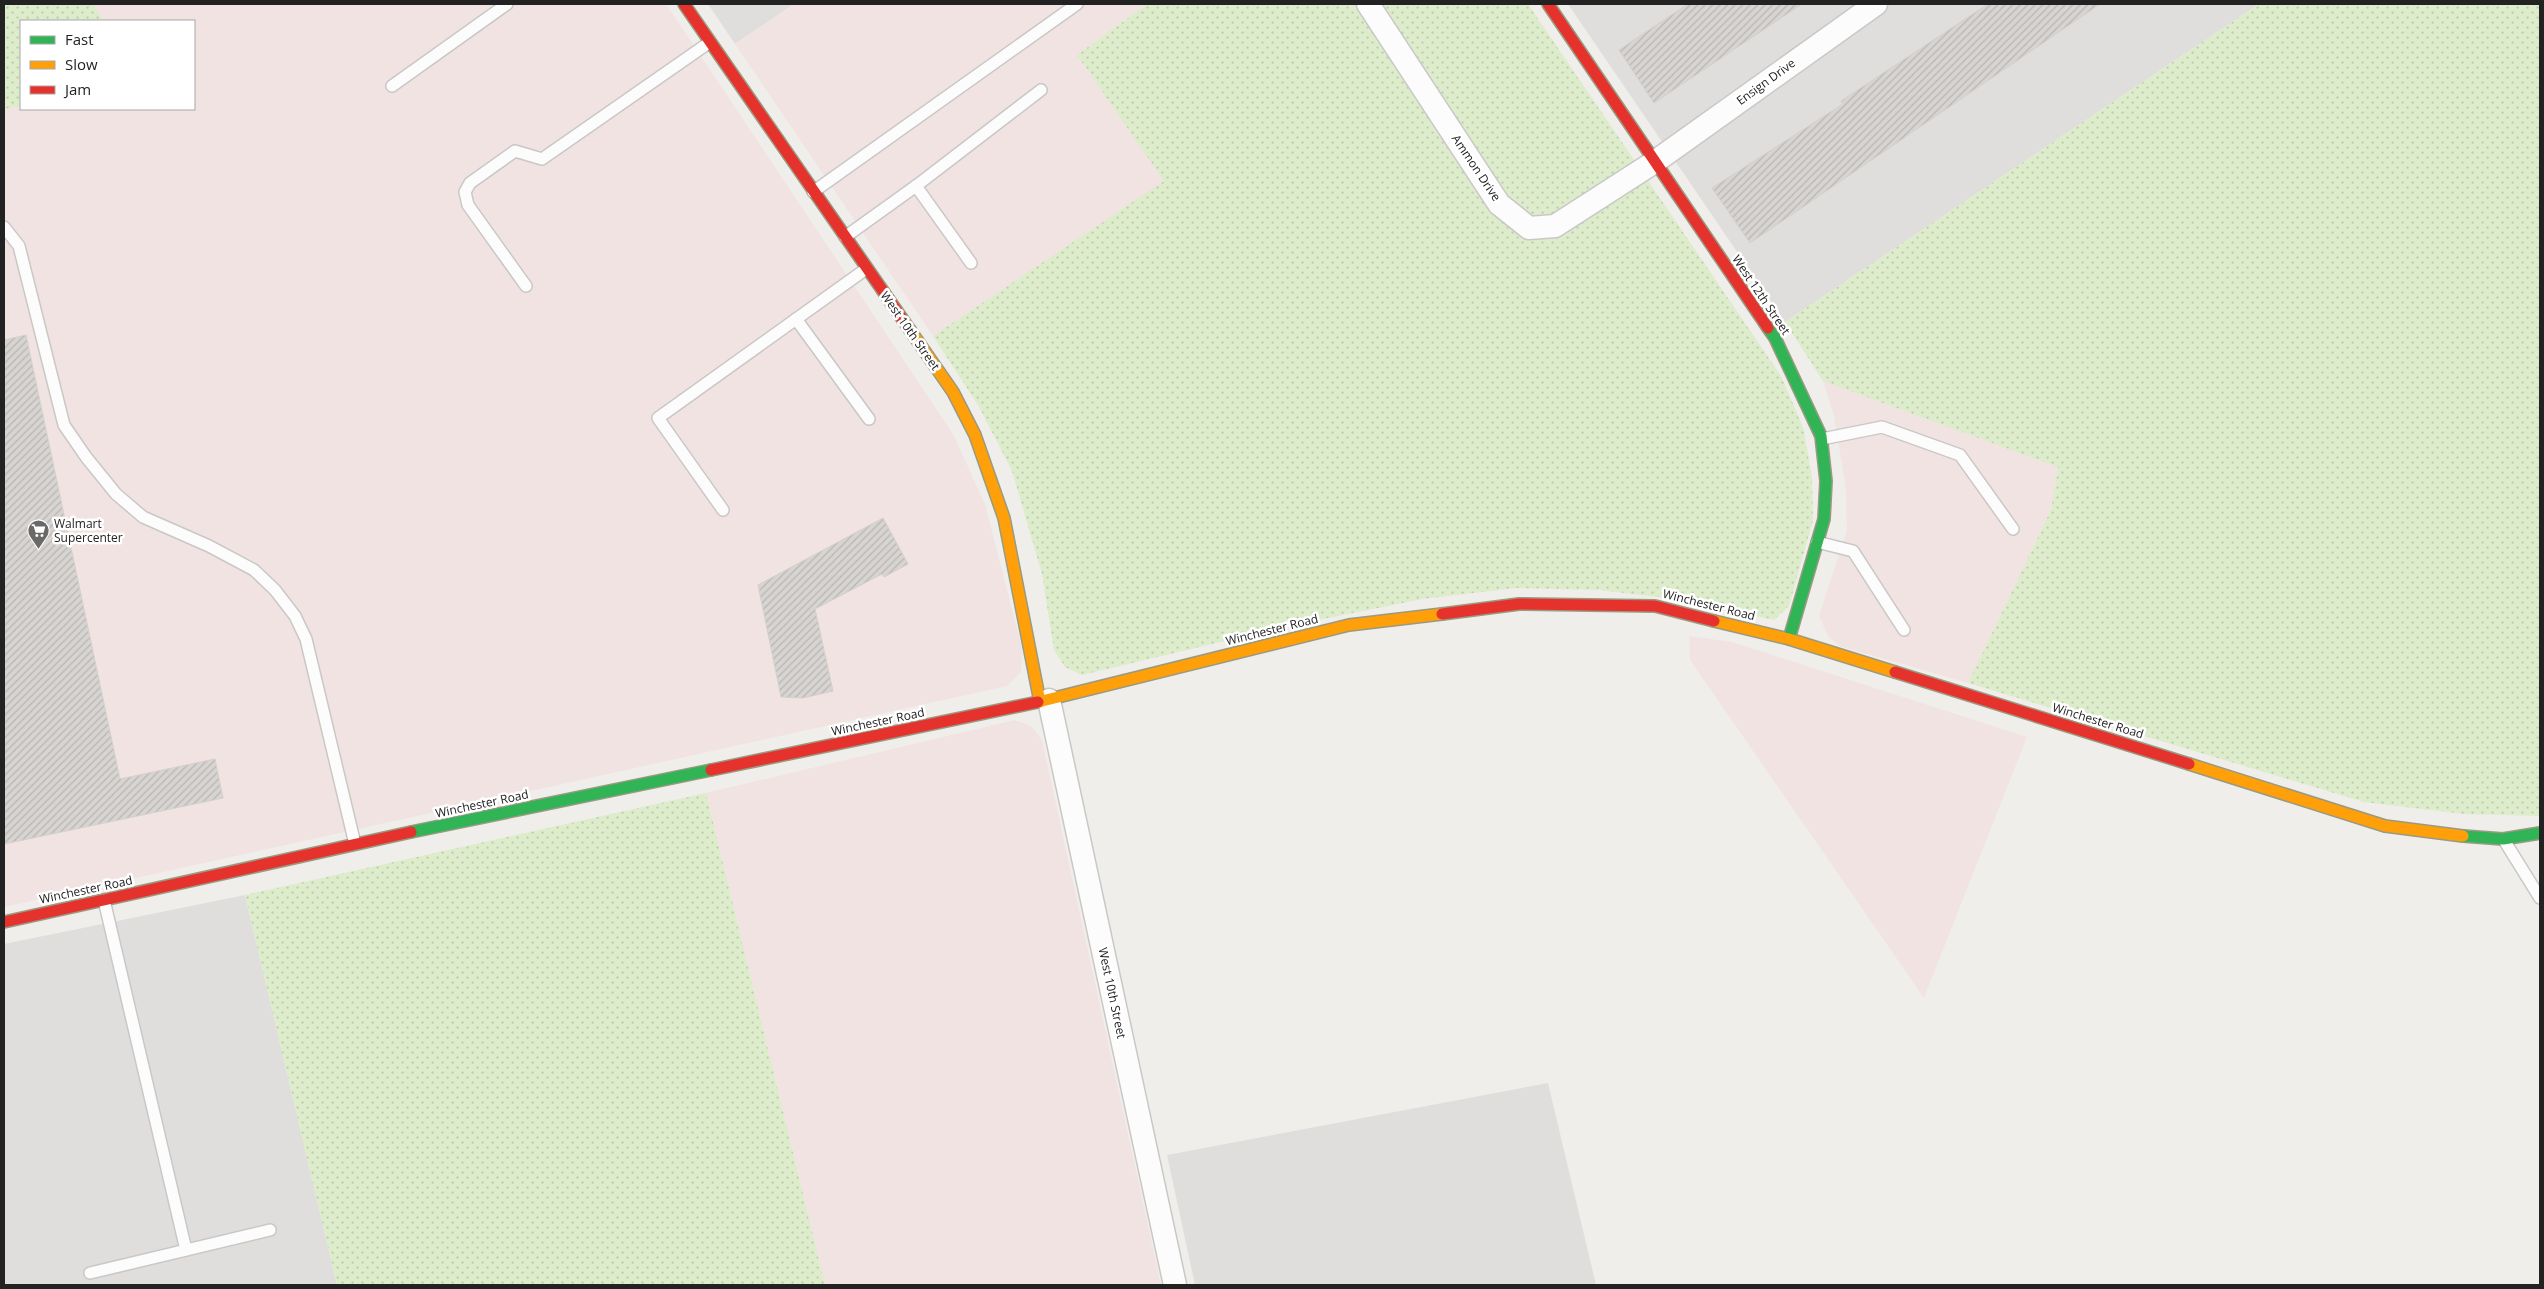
<svg xmlns="http://www.w3.org/2000/svg" width="2544" height="1289" font-family="'Open Sans',sans-serif">
	<defs>
		<pattern id="grass-dots" width="8" height="8" patternUnits="userSpaceOnUse" patternTransform="scale(1.25)"><rect width="8" height="8" fill="#ddeccb"/><path d="M2 2h.1M6 6h.1" fill="none" stroke="#bdcaae" stroke-width="1.8" stroke-linecap="round"/></pattern>
		<pattern id="building-hatch" width="6" height="6" patternUnits="userSpaceOnUse" patternTransform="scale(1.25)"><rect width="6" height="6" fill="#d7d4d2"/><path d="M-1 1l2-2M0 6l6-6M5 7l2-2" fill="none" stroke="#b8b6b4"/></pattern>
	</defs>
	<rect width="100%" height="100%" fill="#f0eeeb"/>
	<!-- residential -->
	<g fill="#dfdedc">
		<polygon points="708,4 794,4 735,44"/>
		<polygon points="1568,4 2259,4 1785,322"/>
		<polygon points="245,895 337,1285 4,1285 4,944"/>
		<polygon points="1548,1083 1596,1285 1195,1285 1167,1155"/>
	</g>
	<!-- commercial -->
	<g fill="#f1e3e1">
		<polygon points="93,4 666,4 953,434 985,504 1022,648 1021,672 1007,686 4,907 4,109 21,106 21,109 194,109 194,21 104,21"/>
		<polygon points="794,4 1147,4 1077,55 1165,181 933,336 735,44"/>
		<polygon points="1823,381 2058,466 2051,510 1968,683 1839,646 1828,636 1819,616 1847,530 1846,489 1834,416"/>
		<polygon points="1689,636 1732,642 2027,737 1924,998 1690,660"/>
		<polygon points="1015,720 1031,726 1042,740 1161,1285 825,1285 706,793"/>
	</g>
	<!-- grass -->
	<g fill="url(#grass-dots)">
		<polygon points="4,4 93,4 104,21 21,21 21,106 4,109"/>
		<polygon points="1147,4 1528,4 1781,376 1803,427 1812,477 1813,520 1789,606 1774,620 1692,601 1599,590 1516,588 1423,599 1288,626 1082,675 1065,667 1054,650 1042,574 1012,471 978,405 933,336 1164,181 1077,55"/>
		<polygon points="2259,4 2540,4 2540,816 2463,814 2364,802 1968,683 2051,510 2058,467 1823,381 1785,322"/>
		<polygon points="706,793 825,1285 337,1285 245,895"/>
	</g>
	<!-- building -->
	<g fill="url(#building-hatch)" stroke="#d3d0cc">
		<polygon points="1688,4 1802,4 1654,103 1619,50"/>
		<polygon points="1988,4 2100,4 1750,243 1712,188 1843,104 1841,101"/>
		<polygon points="26,335 120,779 215,759 223,798 4,844 4,340"/>
		<polygon points="883,518 908,564 884,577 882,574 815,609 833,691 803,698 781,697 758,585"/>
	</g>
	<g fill="none" stroke-linecap="round" stroke-linejoin="round">
		<defs>
			<g id="lane">
				<polyline points="392,86 507,4"/>
				<polyline points="916,186 971,263"/>
				<polyline points="813,192 1077,4"/>
				<polyline points="4,227 19,246 64,425 86,457 116,494 143,517 209,546 254,570 275,590 295,616 306,639 355,844"/>
				<polyline points="845,237 916,186 1041,90"/>
				<polyline points="526,286 468,205 465,192 470,183 515,151 542,159 710,42"/>
				<polyline points="796,319 869,419"/>
				<polyline points="1822,439 1882,427 1960,455 2013,529"/>
				<polyline points="723,510 658,418 866,269"/>
				<polyline points="1817,542 1853,551 1904,630"/>
				<polyline points="2504,840 2540,898"/>
				<polyline points="104,900 186,1250"/>
				<polyline points="90,1273 270,1230"/>
			</g>
			<g id="street">
				<polyline points="1368,4 1499,204 1529,228 1555,226 1656,161 1876,4"/>
				<polyline points="1049,700 1175,1285"/>
			</g>
			<g id="fast">
				<polyline points="1768,328 1775,338 1821,436 1826,481 1824,519 1789,639"/>
				<polyline points="411,832 711,770"/>
				<polyline points="2463,836 2503,839 2540,833"/>
			</g>
			<g id="slow">
				<polyline points="910,330 953,392 975,435 1004,518 1040,702"/>
				<polyline points="1714,621 1789,639 1895,672"/>
				<polyline points="1038,702 1349,625 1442,614"/>
				<polyline points="2189,764 2385,826 2463,836"/>
			</g>
			<g id="jam">
				<polyline points="684,4 910,330"/>
				<polyline points="1548,4 1768,328"/>
				<polyline points="1442,614 1519,604 1655,606 1714,621"/>
				<polyline points="1895,672 2189,764"/>
				<polyline points="711,770 1038,702"/>
				<polyline points="4,922 411,832"/>
			</g>
		</defs>
		<!-- lane casing -->
		<use href="#lane" stroke="#c9c8c7" stroke-width="14"/>
		<!-- street casing -->
		<use href="#street" stroke="#c9c8c7" stroke-width="25"/>
		<!-- fast casing -->
		<use href="#fast" stroke="#999a82" stroke-width="14"/>
		<!-- slow casing -->
		<use href="#slow" stroke="#999a82" stroke-width="14"/>
		<!-- jam casing -->
		<use href="#jam" stroke="#999a82" stroke-width="14"/>
		<!-- lane -->
		<use href="#lane" stroke="#fdfcfc" stroke-width="11"/>
		<!-- street -->
		<use href="#street" stroke="#fdfcfc" stroke-width="22"/>
		<!-- fast -->
		<use href="#fast" stroke="#30b455" stroke-width="11"/>
		<!-- slow -->
		<use href="#slow" stroke="#ff9f0a" stroke-width="11"/>
		<!-- jam -->
		<use href="#jam" stroke="#e5322d" stroke-width="11"/>
	</g>
	<!-- icons -->
	<defs>
		<symbol id="supermarket-pin" viewBox="-11 -11 22 30"><path d="M0 17L-7.5 6A9.5 9.5 0 1 1 7.5 6Z" fill="#6a6968" stroke="#fff"/><path d="M-6-5.5h2.5l.6 2H6L4.5 2H-2.5L-4.4-4H-6ZM-1.5 3.2a1.3 1.3 0 1 0 .1 0ZM3 3.2a1.3 1.3 0 1 0 .1 0Z" fill="#fff"/></symbol>
	</defs>
	<g fill-rule="evenodd">
		<use href="#supermarket-pin" x="26" y="518" width="25" height="34"/>
	</g>
	<g text-anchor="middle" stroke-width="5" stroke-linejoin="round" paint-order="stroke">
		<!-- street labels -->
		<g font-size="12" fill="#222" stroke="#fff">
			<text transform="translate(1766 82) rotate(-36)" y="4">Ensign Drive</text>
			<text transform="translate(1476 168) rotate(56)" y="4">Ammon Drive</text>
			<text transform="translate(1761 295) rotate(56)" y="4">West 12th Street</text>
			<text transform="translate(910 331) rotate(55)" y="4">West 10th Street</text>
			<text transform="translate(1709 605) rotate(14)" y="4">Winchester Road</text>
			<text transform="translate(1272 630) rotate(-14)" y="4">Winchester Road</text>
			<text transform="translate(2098 721) rotate(17)" y="4">Winchester Road</text>
			<text transform="translate(878 722) rotate(-12)" y="4">Winchester Road</text>
			<text transform="translate(482 804) rotate(-12)" y="4">Winchester Road</text>
			<text transform="translate(86 890) rotate(-12)" y="4">Winchester Road</text>
			<text transform="translate(1112 993) rotate(78)" y="4">West 10th Street</text>
		</g>
		<!-- poi labels -->
		<g font-size="12" fill="#222" stroke="#fff" text-anchor="start">
			<text x="54" y="528">Walmart<tspan x="54" dy="14">Supercenter</tspan></text>
		</g>
	</g>
	<!-- border -->
	<rect width="2544" height="1289" fill="none" stroke="#222222" stroke-width="10"/>
	<!-- legend -->
	<rect x="20" y="20" width="175" height="90" fill="#ffffff" stroke="#a7a7a7"/>
	<rect x="30" y="36" width="25" height="8" fill="#30b455" stroke="#a7a7a7"/>
	<text x="65" y="45" font-size="15" fill="#222222">Fast</text>
	<rect x="30" y="61" width="25" height="8" fill="#ff9f0a" stroke="#a7a7a7"/>
	<text x="65" y="70" font-size="15" fill="#222222">Slow</text>
	<rect x="30" y="86" width="25" height="8" fill="#e5322d" stroke="#a7a7a7"/>
	<text x="65" y="95" font-size="15" fill="#222222">Jam</text>
</svg>
